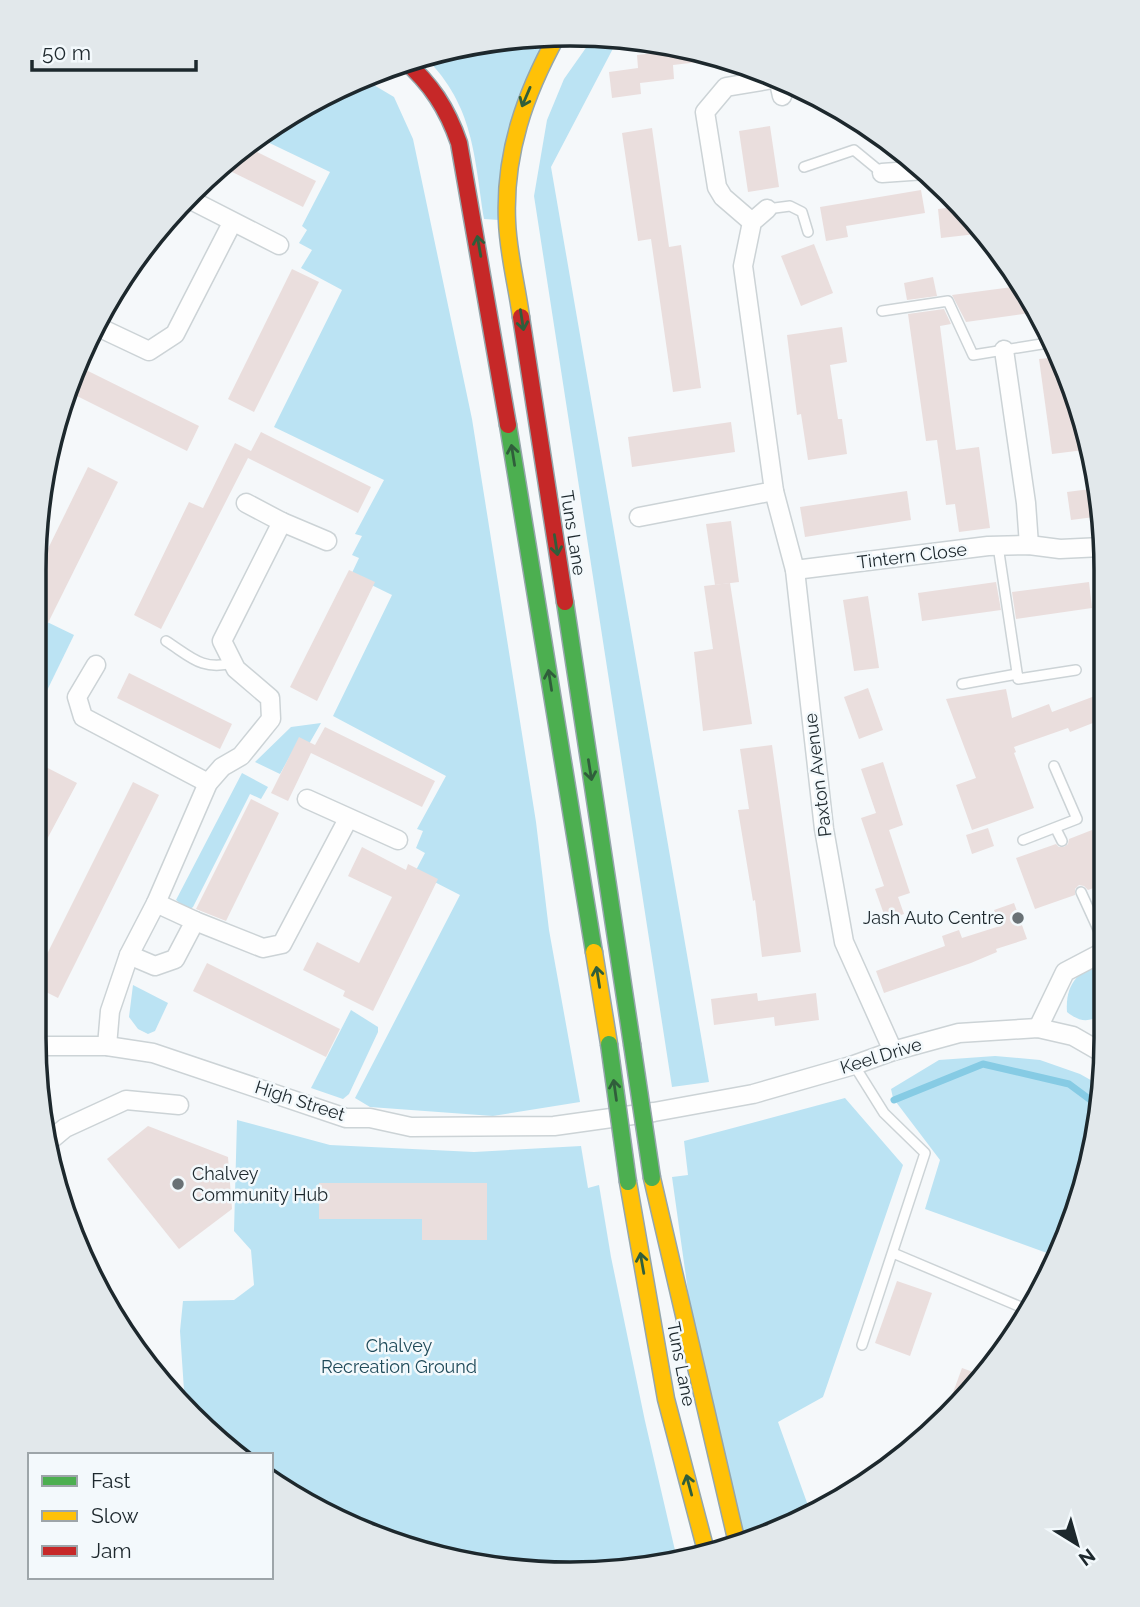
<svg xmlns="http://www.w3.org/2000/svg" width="1140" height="1607" font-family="Raleway,sans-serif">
	<rect width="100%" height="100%" fill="#f5f8fa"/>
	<!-- green -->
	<g fill="#bbe3f3">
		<polygon points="606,34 619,37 551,167 709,1082 672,1087 534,196 547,120 564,79 595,35"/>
		<path d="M543,36L499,220L484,219C474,155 474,107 426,58C452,56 476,55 502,48C520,43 522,37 543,36Z"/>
		<polygon points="362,78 394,97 413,139 472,419 536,822 549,930 580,1102 493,1116 370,1107 355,1098 460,895 415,872 425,853 416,848 423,831 417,829 446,776 333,716 392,595 351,575 359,558 352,555 362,536 355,534 384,480 274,427 342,290 301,268 312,250 299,243 307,230 302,226 330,172 257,137 302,105"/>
		<polygon points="41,619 74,635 39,707"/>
		<polygon points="321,723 309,744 299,740 280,774 255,762 291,727"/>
		<polygon points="242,773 268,787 261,799 250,794 193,907 189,910 176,900"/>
		<path d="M1103,962L1105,964V1014C1089,1022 1081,1023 1067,1012C1065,984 1078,971 1103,962Z"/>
		<polygon points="133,985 168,1003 155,1031 148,1034 138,1029 129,1017"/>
		<polygon points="351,1010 378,1027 378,1032 349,1094 343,1099 311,1088"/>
		<polygon points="995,1056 1040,1060 1080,1074 1103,1087 1088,1176 1058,1257 925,1209 940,1160 893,1098 891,1089 939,1060"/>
		<polygon points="845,1098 903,1165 823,1397 778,1422 810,1511 776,1533 743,1542 692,1320 672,1177 688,1175 684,1141"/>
		<polygon points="237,1120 330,1145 474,1152 581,1146 588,1188 599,1185 611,1257 645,1421 677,1559 640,1569 500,1569 333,1519 271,1477 271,1455 237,1455 216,1441 185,1405 180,1331 183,1301 234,1300 254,1285 251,1250 234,1231"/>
	</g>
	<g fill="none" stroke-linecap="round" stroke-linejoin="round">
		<!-- stream -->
		<polyline stroke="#86cbe4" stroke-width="7" points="894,1100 983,1064 1069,1084 1100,1107"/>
	</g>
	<!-- building -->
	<g fill="#eadedd">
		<polygon points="670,45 709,52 725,59 673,65 674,79 640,83 641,94 612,98 609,72 638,68 637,55 671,51"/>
		<polygon points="770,126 779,187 748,192 739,131"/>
		<polygon points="652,128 669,247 681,245 701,388 673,392 651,239 638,241 622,133"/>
		<polygon points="245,146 316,181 303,207 218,165"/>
		<polygon points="921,190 925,213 846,226 848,237 826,241 820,207"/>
		<polygon points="963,206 974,216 985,233 941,238 938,209"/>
		<polygon points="814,244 833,293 801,306 781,256"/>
		<polygon points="292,269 319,282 254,412 228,399"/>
		<polygon points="933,277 937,296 907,300 904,283"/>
		<polygon points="1020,286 1038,312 966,322 952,295"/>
		<polygon points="944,309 951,324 940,326 956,450 979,447 990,528 959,532 955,504 946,505 937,440 926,441 908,314"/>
		<polygon points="842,327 847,362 830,365 838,419 842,419 847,454 808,460 801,414 797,415 787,335"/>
		<polygon points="1059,357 1081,430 1084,450 1052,454 1039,359"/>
		<polygon points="80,367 199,426 187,451 71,393"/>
		<polygon points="731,422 735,452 632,467 628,437"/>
		<polygon points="261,432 371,487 358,513 248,458 161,629 134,615 189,502 203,508 235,443 251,451"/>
		<polygon points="88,467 118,482 41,637 42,561"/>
		<polygon points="1098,488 1102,500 1102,516 1071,520 1067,492"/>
		<polygon points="907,491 911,520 805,537 800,507"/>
		<polygon points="731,521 739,582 715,585 706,524"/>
		<polygon points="349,570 375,582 317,701 290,687"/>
		<polygon points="996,582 1001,610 922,621 918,593"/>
		<polygon points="1089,582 1092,608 1016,619 1012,592"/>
		<polygon points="730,583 752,724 703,731 694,652 713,649 704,586"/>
		<polygon points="868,596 879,668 854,671 843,600"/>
		<polygon points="129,673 232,724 220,749 117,698"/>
		<polygon points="868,688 883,730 859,739 844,697"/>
		<polygon points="1006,689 1012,718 1049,704 1052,712 1103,693 1103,719 1070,732 1068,728 1014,747 1016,752 1014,753 1034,808 972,830 956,785 976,778 946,699"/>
		<polygon points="325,727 435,781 422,807 311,753 288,801 271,793 299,737 315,745"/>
		<polygon points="772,745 801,952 762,957 755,900 753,901 738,810 749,809 740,749"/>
		<polygon points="883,762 903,825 889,830 910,893 898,897 904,914 886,920 875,889 884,886 861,818 876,813 861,769"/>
		<polygon points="38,763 77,783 37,858 38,786"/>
		<polygon points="133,782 159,795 58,998 34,986 34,980"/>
		<polygon points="251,799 279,813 226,921 196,909"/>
		<polygon points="988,828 994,846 972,854 966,835"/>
		<polygon points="1092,830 1104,863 1104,884 1088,890 1084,886 1079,885 1075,889 1075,895 1035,909 1016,858 1056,844 1059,847 1064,847 1068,844 1069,839"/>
		<polygon points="362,847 406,870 408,864 438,879 373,1011 343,996 345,991 303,970 317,942 359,963 392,897 348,876"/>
		<polygon points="1014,903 1027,939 996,949 997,952 971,963 884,993 876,971 945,946 942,936 959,930 962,938 1000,926 994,910"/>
		<polygon points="207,963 340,1029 326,1057 193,991"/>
		<polygon points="757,993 758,1001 816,993 819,1020 775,1026 774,1017 714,1025 711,999"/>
		<polygon points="148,1126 228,1157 232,1209 179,1249 107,1159"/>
		<polygon points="319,1183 487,1183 487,1240 422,1240 422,1219 319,1219"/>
		<polygon points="897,1281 932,1293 910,1356 875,1343"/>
		<polygon points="962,1368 984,1376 943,1420"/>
	</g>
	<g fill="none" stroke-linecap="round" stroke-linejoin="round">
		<defs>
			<g id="lane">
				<polyline points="804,167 854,150 882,173"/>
				<polyline points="767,209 790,206 802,212 808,232"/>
				<polyline points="882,311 948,301 973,355 1054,342"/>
				<polyline points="998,546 1018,679 1076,670"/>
				<path d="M166,641C191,657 202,671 233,663"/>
				<polyline points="962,684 1017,674"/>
				<polyline points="1056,829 1062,841"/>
				<polyline points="1023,840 1077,819 1054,766"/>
				<polyline points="1081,892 1102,938 1103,950"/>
				<polyline points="854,1065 884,1113 925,1153 862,1345"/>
				<polyline points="893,1253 1028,1310"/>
				<polyline points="1025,1316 1047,1265"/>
			</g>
			<g id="street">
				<polyline points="778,78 782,96"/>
				<polyline points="882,173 925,170"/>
				<polyline points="189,199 279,245"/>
				<polyline points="767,209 752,222 743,266 774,491 795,570 824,829 844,942 893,1051"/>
				<polyline points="752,222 723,197 717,187 705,112 726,87 779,78"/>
				<polyline points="96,326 149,351 175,334 232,223"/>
				<polyline points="1004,350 1026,503 1029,545"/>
				<polyline points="246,503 282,522 327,541"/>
				<polyline points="639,517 774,491"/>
				<polyline points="795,570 988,546 1029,545 1060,549 1102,547"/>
				<polyline points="96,665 77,697 83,717 208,783"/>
				<polyline points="307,799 398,840"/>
				<polyline points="195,921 263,948 282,944 348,819"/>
				<polyline points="129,955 155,966 175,959 195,921 156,903"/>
				<polyline points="1038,1028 1065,972 1105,951"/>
				<polyline points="34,1046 107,1046 153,1053 346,1118 370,1118 411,1127 554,1126 654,1112 753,1094 854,1065 893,1051 959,1033 1038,1028 1073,1036 1106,1055"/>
				<polyline points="107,1046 110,1011 129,955 156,903 208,783 222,767 241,756 271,719 270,698 236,669 222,641 282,522"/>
				<polyline points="47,1143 65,1128 126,1100 179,1105"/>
			</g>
			<g id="fast">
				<polyline points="508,425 594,952"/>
				<polyline points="565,602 632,1044"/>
			</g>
			<g id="slow">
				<path d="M521,317C517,286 508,253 507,221C504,153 525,94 557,36"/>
				<polyline points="594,952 609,1044"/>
				<polyline points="652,1178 737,1543"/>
				<polyline points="628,1182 666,1399 706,1551"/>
			</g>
			<g id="jam">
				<path d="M404,60C431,84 447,108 459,143L508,425"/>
				<polyline points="521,317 565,602"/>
			</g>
		</defs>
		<!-- lane casing -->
		<use href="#lane" stroke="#ccd3d6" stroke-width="12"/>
		<!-- street casing -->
		<use href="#street" stroke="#ccd3d6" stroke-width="21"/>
		<!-- fast casing -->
		<use href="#fast" stroke="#95a6ab" stroke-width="19"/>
		<!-- slow casing -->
		<use href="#slow" stroke="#95a6ab" stroke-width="19"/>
		<!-- jam casing -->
		<use href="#jam" stroke="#95a6ab" stroke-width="19"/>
		<!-- lane -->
		<use href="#lane" stroke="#fefefe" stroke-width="9"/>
		<!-- street -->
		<use href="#street" stroke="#fefefe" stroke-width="18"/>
		<!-- fast -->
		<use href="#fast" stroke="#4caf50" stroke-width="16"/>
		<!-- slow -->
		<use href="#slow" stroke="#ffc107" stroke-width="16"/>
		<!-- jam -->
		<use href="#jam" stroke="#c62828" stroke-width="16"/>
		<defs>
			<g id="fast-bridge">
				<polyline points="609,1044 628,1182"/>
				<polyline points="632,1044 652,1178"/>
			</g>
		</defs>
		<!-- fast-bridge casing -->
		<use href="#fast-bridge" stroke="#95a6ab" stroke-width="19" stroke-linecap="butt"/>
		<!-- fast-bridge -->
		<use href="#fast-bridge" stroke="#4caf50" stroke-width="16"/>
	</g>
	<!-- one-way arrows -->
	<defs><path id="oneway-shaft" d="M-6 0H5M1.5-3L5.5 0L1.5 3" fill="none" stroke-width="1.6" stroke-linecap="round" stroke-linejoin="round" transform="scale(1.75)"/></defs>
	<g stroke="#305e3b">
		<use href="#oneway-shaft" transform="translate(526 97) rotate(113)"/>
		<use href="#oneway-shaft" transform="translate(479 246) rotate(-100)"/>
		<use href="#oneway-shaft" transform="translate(522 320) rotate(81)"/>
		<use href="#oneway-shaft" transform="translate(513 455) rotate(-99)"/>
		<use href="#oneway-shaft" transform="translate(556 545) rotate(81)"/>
		<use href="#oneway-shaft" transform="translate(550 680) rotate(-99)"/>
		<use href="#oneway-shaft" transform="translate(590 770) rotate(81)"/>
		<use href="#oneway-shaft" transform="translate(598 977) rotate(-99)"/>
		<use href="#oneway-shaft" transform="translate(615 1090) rotate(-98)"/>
		<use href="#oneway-shaft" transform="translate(642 1263) rotate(-100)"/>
		<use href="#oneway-shaft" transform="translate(689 1485) rotate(-105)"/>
	</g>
	<!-- markers -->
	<g fill="#697175" stroke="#f3f9fc" stroke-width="2.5">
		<circle cx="1018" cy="918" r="7"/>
		<circle cx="178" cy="1184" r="7"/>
	</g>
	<g text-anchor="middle" stroke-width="5" stroke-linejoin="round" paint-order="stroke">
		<!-- street labels -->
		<g font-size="18" fill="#1d282d" stroke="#f3f9fc">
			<text transform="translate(573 533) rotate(81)" y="6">Tuns Lane</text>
			<text transform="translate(912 556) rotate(-7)" y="6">Tintern Close</text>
			<text transform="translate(818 775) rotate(-97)" y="6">Paxton Avenue</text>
			<text transform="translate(881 1056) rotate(-17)" y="6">Keel Drive</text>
			<text transform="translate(300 1101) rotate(18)" y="6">High Street</text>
			<text transform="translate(681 1364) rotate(79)" y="6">Tuns Lane</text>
		</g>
		<!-- poi labels -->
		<g font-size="18" fill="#1d282d" stroke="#f3f9fc" text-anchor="end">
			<text x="1004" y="924">Jash Auto Centre</text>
			<text x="192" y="1180" text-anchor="start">Chalvey<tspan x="192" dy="21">Community Hub</tspan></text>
		</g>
		<!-- park labels -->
		<g font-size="18" fill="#204b5a" stroke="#f3f9fc">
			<text x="399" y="1352">Chalvey<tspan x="399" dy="21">Recreation Ground</tspan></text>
		</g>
	</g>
	<!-- crop -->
	<path d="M0 0H1140V1607H0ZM570 46H570A524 524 0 0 1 1094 570V1038A524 524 0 0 1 570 1562H570A524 524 0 0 1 46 1038V570A524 524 0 0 1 570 46Z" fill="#e2e8eb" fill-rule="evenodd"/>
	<path fill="none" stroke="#1d282d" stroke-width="3.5" d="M570 46H570A524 524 0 0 1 1094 570V1038A524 524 0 0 1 570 1562H570A524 524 0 0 1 46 1038V570A524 524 0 0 1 570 46Z"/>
	<!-- legend -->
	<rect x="28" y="1453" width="245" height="126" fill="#f3f9fc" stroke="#9da5a9" stroke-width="2"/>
	<rect x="42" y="1476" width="35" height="10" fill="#4caf50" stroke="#9da5a9" stroke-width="2"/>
	<text x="91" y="1488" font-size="21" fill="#1d282d">Fast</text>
	<rect x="42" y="1511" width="35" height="10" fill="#ffc107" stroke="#9da5a9" stroke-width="2"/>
	<text x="91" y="1523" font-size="21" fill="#1d282d">Slow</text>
	<rect x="42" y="1546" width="35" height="10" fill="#c62828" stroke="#9da5a9" stroke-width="2"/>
	<text x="91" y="1558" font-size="21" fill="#1d282d">Jam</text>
	<!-- north arrow -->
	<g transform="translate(1077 1544) rotate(143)" stroke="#f3f9fc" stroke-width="5" paint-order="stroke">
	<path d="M0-5L12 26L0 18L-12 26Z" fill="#1d282d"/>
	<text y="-10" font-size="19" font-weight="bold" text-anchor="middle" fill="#1d282d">N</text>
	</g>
	<!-- scale -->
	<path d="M32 60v10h164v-10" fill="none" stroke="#1d282d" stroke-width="3.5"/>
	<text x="42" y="60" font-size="21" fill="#1d282d" stroke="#f3f9fc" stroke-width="5" paint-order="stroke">50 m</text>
</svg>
